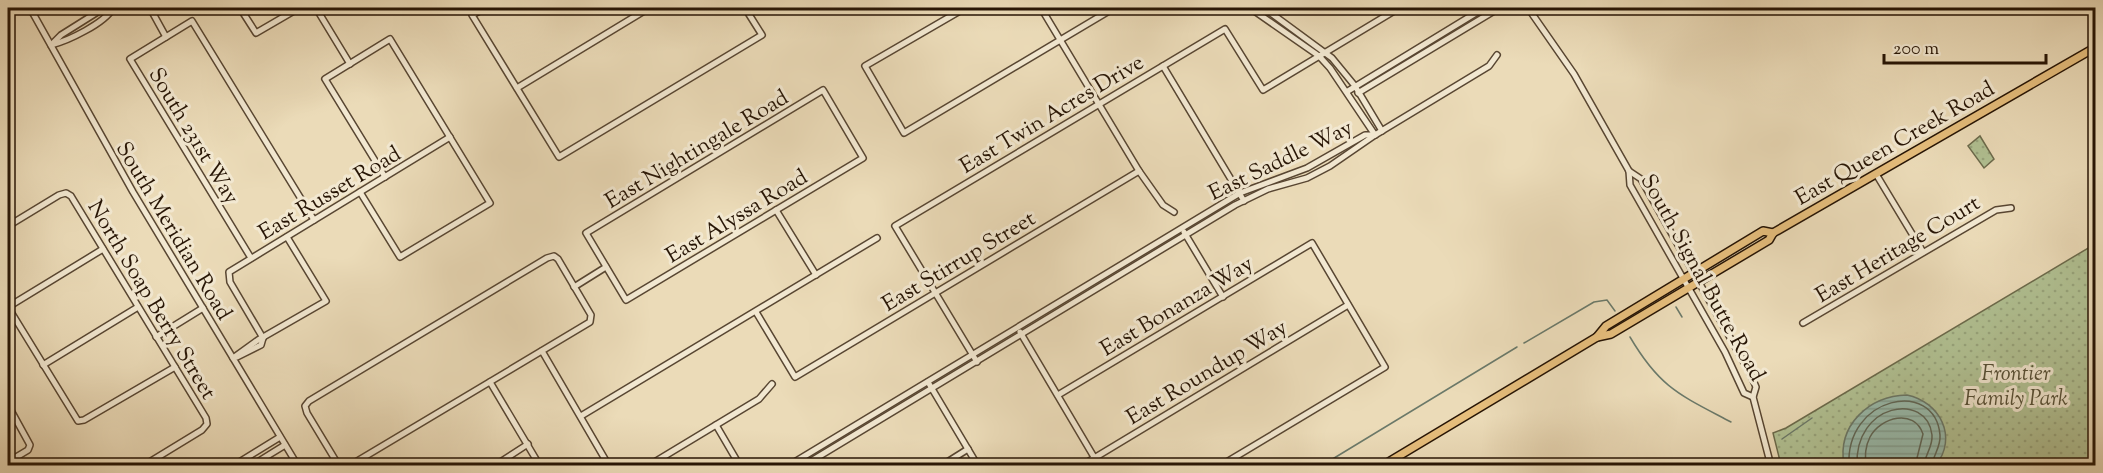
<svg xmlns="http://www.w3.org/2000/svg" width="2103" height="473" font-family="'Sorts Mill Goudy',serif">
	<defs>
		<pattern id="grass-dots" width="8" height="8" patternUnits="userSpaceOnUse" patternTransform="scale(1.5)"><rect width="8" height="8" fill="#b1c193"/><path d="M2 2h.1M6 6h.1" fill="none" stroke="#98a57d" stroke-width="1.8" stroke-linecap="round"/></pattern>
		<pattern id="water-rules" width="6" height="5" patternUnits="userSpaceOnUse" patternTransform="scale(1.5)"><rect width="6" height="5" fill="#99bbac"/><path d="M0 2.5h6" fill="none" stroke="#84a092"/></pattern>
	</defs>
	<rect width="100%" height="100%" fill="#ebdbb8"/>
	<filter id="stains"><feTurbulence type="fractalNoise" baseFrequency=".00333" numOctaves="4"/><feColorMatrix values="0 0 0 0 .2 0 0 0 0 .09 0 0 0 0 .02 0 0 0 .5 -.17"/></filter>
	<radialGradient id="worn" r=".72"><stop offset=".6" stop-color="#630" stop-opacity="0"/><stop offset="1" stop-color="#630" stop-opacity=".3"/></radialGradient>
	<!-- grass -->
	<g fill="url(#grass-dots)" stroke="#6c6b4c" stroke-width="1.5">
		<polygon points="1980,136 1994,159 1984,168 1968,146"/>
		<polygon points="2095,244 2095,465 1781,465 1773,433 1786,428"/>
	</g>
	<!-- water -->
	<path fill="url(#water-rules)" stroke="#6b7969" stroke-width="1.5" d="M1907,395C1940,402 1958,437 1936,465H1844C1837,425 1869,396 1907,395Z"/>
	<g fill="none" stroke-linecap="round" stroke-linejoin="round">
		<!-- shore -->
		<g stroke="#606858" stroke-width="1.5">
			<path d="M1849,466C1845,396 1935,378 1940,435C1941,447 1933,455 1932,466"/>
			<path d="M1857,466C1854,403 1927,391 1932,435C1933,447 1925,454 1924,466"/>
			<path d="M1866,466C1865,455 1865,447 1870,437C1881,417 1914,408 1923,434L1915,466"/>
		</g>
		<!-- stream -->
		<g stroke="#6b7969" stroke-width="1.5">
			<polyline points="1676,307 1682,317"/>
			<path d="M1630,337C1660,388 1680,395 1731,422"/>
			<polyline points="1524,343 1594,302 1607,300 1615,311"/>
			<polyline points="1782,439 1812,418"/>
			<polyline points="1321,466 1517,347"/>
		</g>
		<defs>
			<g id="minor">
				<polyline points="30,8 133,192 298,466"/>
				<polyline points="150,8 166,37"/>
				<polyline points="240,8 256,33 299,8"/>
				<polyline points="316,8 350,64"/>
				<polyline points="486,8 472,15 559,157 762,35 745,8"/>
				<polyline points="965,8 865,66 904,133 1114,8"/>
				<polyline points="1041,8 1139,171 1163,205 1174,212"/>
				<polyline points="1250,8 1319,56 1330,68 1375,135"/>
				<polyline points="1264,8 1332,58 1355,86 1382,131"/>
				<polyline points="1528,8 1574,74 1629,171 1630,185 1725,352 1744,393 1753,397"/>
				<polyline points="52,44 61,35 104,8"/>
				<path d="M51,45C68,41 105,23 113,8"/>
				<polyline points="1163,66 1244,201"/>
				<polyline points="517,88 649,8"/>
				<polygon points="823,90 863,158 626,300 586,233"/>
				<polyline points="1348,91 1484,8"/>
				<polyline points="1358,93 1499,8"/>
				<polyline points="1629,171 1641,179 1750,373 1756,387 1753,397 1771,466"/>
				<polyline points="1876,174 1923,252"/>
				<polyline points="360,192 400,257 490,203 390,39 325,79 385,177"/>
				<polyline points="776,210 816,275"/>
				<polyline points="8,226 59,195 66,193 71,196 206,418 207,424 202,430 143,466"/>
				<polyline points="1184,232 1223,297"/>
				<polyline points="251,258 130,59 192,21 314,220"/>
				<polyline points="574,287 606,267"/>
				<polyline points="8,307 78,421 84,420 175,367"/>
				<polyline points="8,307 103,249"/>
				<polyline points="756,312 795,377 1139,171"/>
				<polyline points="1803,323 1996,210 2011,208"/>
				<polyline points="1020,332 1094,457"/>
				<polyline points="156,337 203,308"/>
				<polyline points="263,338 230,282 229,272 450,137"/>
				<polyline points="542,351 609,466"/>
				<polyline points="237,357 261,345 263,338"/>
				<polyline points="233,358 258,340 326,301 287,237"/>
				<polyline points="977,362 895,226 1225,29 1263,90 1399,8"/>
				<polyline points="43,365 138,307"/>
				<polyline points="490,382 540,466"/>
				<polyline points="928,382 978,466"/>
				<polyline points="1058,395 1312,243 1385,367 1220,466"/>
				<polyline points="8,405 30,445 28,450 8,462"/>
				<polyline points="581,416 877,238"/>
				<polyline points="716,425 740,466"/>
				<polyline points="233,466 280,437"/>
				<polyline points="251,466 285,445"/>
				<polyline points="339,466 307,413 305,406 309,401 547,258 554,256 558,259 591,315 590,322 349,466"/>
				<polyline points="494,466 528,444"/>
				<polyline points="648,466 759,399 772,384"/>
				<polyline points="788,466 1240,193 1307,168 1365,135 1375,135"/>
				<polyline points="803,466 1235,205 1268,189 1307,178 1330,166 1375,135 1489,66 1497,55"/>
				<polyline points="941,466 968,449"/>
				<polyline points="1081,466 1348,305"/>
			</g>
			<g id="major">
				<polyline points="1597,337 1606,326 1763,231 1773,233"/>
				<polyline points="1382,466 1597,337 1611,334 1769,240 1773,233 2096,47"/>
			</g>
		</defs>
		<!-- minor casing -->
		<use href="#minor" stroke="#584632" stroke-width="8"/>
		<!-- major casing -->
		<use href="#major" stroke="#271505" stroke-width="10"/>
		<!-- minor -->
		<use href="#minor" stroke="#f2e8d1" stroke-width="5"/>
		<!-- major -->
		<use href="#major" stroke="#e6be7c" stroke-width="7"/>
	</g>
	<g text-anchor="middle" stroke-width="6" stroke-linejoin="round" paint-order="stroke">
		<!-- street labels -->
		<g font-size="22" fill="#271505" stroke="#f2e8d1">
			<text transform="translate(1051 113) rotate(-31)" y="8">East Twin Acres Drive</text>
			<text transform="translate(195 135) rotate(59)" y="8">South 231st Way</text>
			<text transform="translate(1894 142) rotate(-30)" y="8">East Queen Creek Road</text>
			<text transform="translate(696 148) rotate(-31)" y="8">East Nightingale Road</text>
			<text transform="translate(1280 159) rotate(-26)" y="8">East Saddle Way</text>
			<text transform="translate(329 192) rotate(-31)" y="8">East Russet Road</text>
			<text transform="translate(736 215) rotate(-31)" y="8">East Alyssa Road</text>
			<text transform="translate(175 230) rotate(59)" y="8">South Meridian Road</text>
			<text transform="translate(1897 248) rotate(-31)" y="8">East Heritage Court</text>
			<text transform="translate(958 260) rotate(-31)" y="8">East Stirrup Street</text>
			<text transform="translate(1704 277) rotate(61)" y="8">South Signal Butte Road</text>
			<text transform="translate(153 299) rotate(59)" y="8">North Soap Berry Street</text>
			<text transform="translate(1176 305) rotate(-31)" y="8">East Bonanza Way</text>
			<text transform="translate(1206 371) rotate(-31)" y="8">East Roundup Way</text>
		</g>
		<!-- park labels -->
		<g font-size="22" font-style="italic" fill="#575137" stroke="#f2e8d1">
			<text x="2016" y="380">Frontier<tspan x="2016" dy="25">Family Park</tspan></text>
		</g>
	</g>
	<!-- margin -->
	<rect width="2103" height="473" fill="none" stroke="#ebdbb8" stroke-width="30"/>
	<rect x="9" y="9" width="2085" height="455" fill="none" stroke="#271505" stroke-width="3"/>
	<rect x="15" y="15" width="2073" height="443" fill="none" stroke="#271505" stroke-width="1.5"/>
	<!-- scale -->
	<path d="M1884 54v9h162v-9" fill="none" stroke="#271505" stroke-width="3"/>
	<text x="1893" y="54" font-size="18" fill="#271505" stroke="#f2e8d1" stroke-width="4.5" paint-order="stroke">200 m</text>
	<rect width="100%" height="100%" filter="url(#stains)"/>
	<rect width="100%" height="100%" fill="url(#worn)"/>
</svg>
